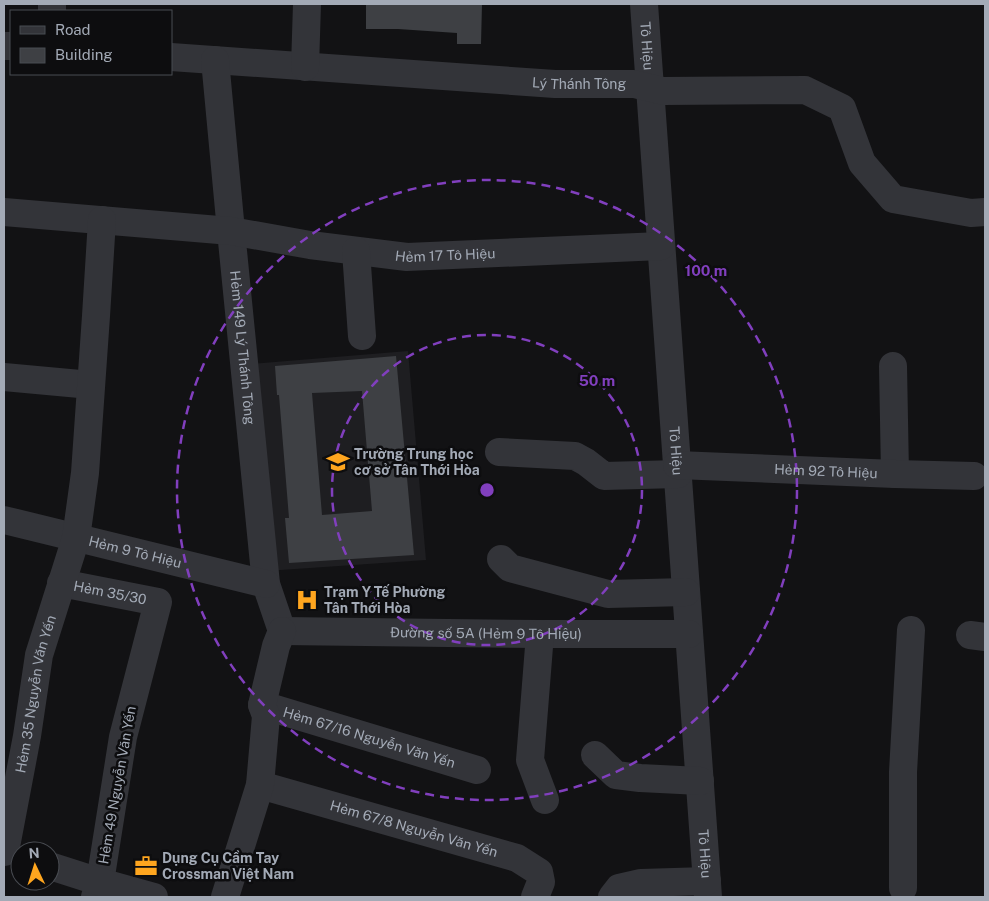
<svg xmlns="http://www.w3.org/2000/svg" width="989" height="901" font-family="'Public Sans',sans-serif">
	<rect width="100%" height="100%" fill="#121214"/>
	<!-- built -->
	<polygon fill="#1e1e21" points="408,351 426,560 266,571 251,364"/>
	<!-- building -->
	<g fill="#3e4044" fill-rule="evenodd">
		<polygon points="366,4 482,4 481,44 457,44 457,33 398,29 366,29"/>
		<path d="M396,356L414,555L289,563L285,518H289L279,395H277L275,366ZM362,391L372,511L322,515L312,393Z"/>
	</g>
	<g fill="none" stroke-linecap="round" stroke-linejoin="round">
		<!-- minor -->
		<g stroke="#333439" stroke-width="28">
			<path id="s1" d="M644,4L708,897"/>
			<polyline points="52,11 52,4"/>
			<polyline points="4,46 11,46"/>
			<path id="s2" d="M171,57L555,84H634L663,91L805,90L842,108L862,163L893,199L971,213L985,212"/>
			<path id="s3" d="M215,60L231,231L266,584L282,631"/>
			<polyline points="305,67 307,4"/>
			<path id="s4" d="M4,212L231,231L310,245L407,257L661,246"/>
			<polyline points="356,251 362,336"/>
			<polyline points="893,366 895,474"/>
			<polyline points="4,377 91,385"/>
			<polyline points="499,452 575,456 586,462 604,476 678,474"/>
			<path id="s5" d="M677,465L895,474L974,476"/>
			<path id="s6" d="M4,520L266,584"/>
			<polyline points="501,559 510,568 608,594 686,592"/>
			<path id="s7" d="M61,583L158,602L123,737L100,882L95,897"/>
			<path id="s8" d="M282,631L540,634H689"/>
			<polyline points="540,634 530,760 545,800"/>
			<polyline points="970,635 985,637"/>
			<path id="s9" d="M262,705L477,770"/>
			<polyline points="595,755 616,775 640,778 700,781"/>
			<path id="s10" d="M260,785L517,858L539,872L541,882L535,897"/>
			<path id="s11" d="M5,852L27,736L39,655L76,538L85,473L96,316L102,220"/>
			<polyline points="50,866 100,882 154,897"/>
			<polyline points="903,888 903,772 911,630"/>
			<polyline points="225,897 260,785 266,716 262,705 276,646 282,631"/>
			<polyline points="612,897 619,888 641,883 707,881"/>
		</g>
	</g>
	<!-- distance rings -->
	<g fill="none" stroke="#813fbe" stroke-width="2.5" stroke-dasharray="9 6">
		<circle cx="487" cy="490" r="155"/>
		<circle cx="487" cy="490" r="310"/>
	</g>
	<!-- icons -->
	<defs>
		<symbol id="school-bare" viewBox="-9 -9 18 18"><path d="M0-5L7-2L0 1L-7-2ZM-4 1L0 2.5L4 1V4Q0 6-4 4Z" fill="#ffa61f" stroke="#0d0d0f" stroke-width="2.5" paint-order="stroke"/></symbol>
		<symbol id="hospital-bare" viewBox="-9 -9 18 18"><path d="M-5-5h3v3.5h4V-5h3V5h-3V1.5h-4V5h-3Z" fill="#ffa61f" stroke="#0d0d0f" stroke-width="2.5" paint-order="stroke"/></symbol>
		<symbol id="office-bare" viewBox="-9 -9 18 18"><path d="M-6-3h4V-5.5h4V-3h4V5H-6ZM-1-4.5V-3h2v-1.5ZM-6 0V1H6V0Z" fill="#ffa61f" stroke="#0d0d0f" stroke-width="2.5" paint-order="stroke"/></symbol>
	</defs>
	<g fill-rule="evenodd">
		<use href="#school-bare" x="322" y="446" width="32" height="32"/>
		<use href="#hospital-bare" x="291" y="584" width="32" height="32"/>
		<use href="#office-bare" x="130" y="850" width="32" height="32"/>
	</g>
	<g text-anchor="middle" stroke-width="5" stroke-linejoin="round" paint-order="stroke">
		<!-- street labels -->
		<g font-size="14" fill="#a3aab6" stroke="#0d0d0f">
			<text dy="5" stroke="none"><textPath href="#s1" startOffset="42">Tô Hiệu</textPath></text>
			<text dy="5" stroke="none"><textPath href="#s2" startOffset="409">Lý Thánh Tông</textPath></text>
			<text dy="5" stroke="none"><textPath href="#s4" startOffset="444">Hẻm 17 Tô Hiệu</textPath></text>
			<text dy="5" stroke="none"><textPath href="#s3" startOffset="289">Hẻm 149 Lý Thánh Tông</textPath></text>
			<text dy="5" stroke="none"><textPath href="#s1" startOffset="448">Tô Hiệu</textPath></text>
			<text dy="5" stroke="none"><textPath href="#s5" startOffset="149">Hẻm 92 Tô Hiệu</textPath></text>
			<text dy="5" stroke="none"><textPath href="#s6" startOffset="135">Hẻm 9 Tô Hiệu</textPath></text>
			<text dy="5" stroke="none"><textPath href="#s7" startOffset="50">Hẻm 35/30</textPath></text>
			<text dy="5" stroke="none"><textPath href="#s8" startOffset="204">Đường số 5A (Hẻm 9 Tô Hiệu)</textPath></text>
			<text dy="5" stroke="none"><textPath href="#s11" startOffset="161">Hẻm 35 Nguyễn Văn Yến</textPath></text>
			<text dy="5" stroke="none"><textPath href="#s9" startOffset="112">Hẻm 67/16 Nguyễn Văn Yến</textPath></text>
			<text transform="translate(117 785) rotate(-80)" y="5">Hẻm 49 Nguyễn Văn Yến</text>
			<text dy="5" stroke="none"><textPath href="#s10" startOffset="160">Hẻm 67/8 Nguyễn Văn Yến</textPath></text>
			<text dy="5" stroke="none"><textPath href="#s1" startOffset="852">Tô Hiệu</textPath></text>
		</g>
		<!-- poi labels -->
		<g font-size="14" font-weight="bold" fill="#a3aab6" stroke="#0d0d0f" text-anchor="start">
			<text x="354" y="459">Trường Trung học<tspan x="354" dy="16">cơ sở Tân Thới Hòa</tspan></text>
			<text x="324" y="597">Trạm Y Tế Phường<tspan x="324" dy="16">Tân Thới Hòa</tspan></text>
			<text x="162" y="863">Dụng Cụ Cầm Tay<tspan x="162" dy="16">Crossman Việt Nam</tspan></text>
		</g>
	</g>
	<circle cx="487" cy="490" r="8" fill="#813fbe" stroke="#0d0d0f" stroke-width="2.5"/>
	<g font-size="15" text-anchor="middle" font-weight="bold" fill="#813fbe" stroke="#0d0d0f" stroke-width="5" stroke-linejoin="round" paint-order="stroke">
		<text x="706" y="276">100 m</text>
		<text x="597" y="386">50 m</text>
	</g>
	<!-- border -->
	<rect width="989" height="901" fill="none" stroke="#a3aab6" stroke-width="10"/>
	<!-- legend -->
	<rect x="10" y="10" width="162" height="65" fill="#0d0d0f" stroke="#494c52"/>
	<rect x="20" y="26" width="25" height="8" fill="#333439" stroke="#494c52"/>
	<text x="55" y="35" font-size="15" fill="#a3aab6">Road</text>
	<rect x="20" y="48" width="25" height="15" fill="#3e4044" stroke="#494c52"/>
	<text x="55" y="60" font-size="15" fill="#a3aab6">Building</text>
	<!-- north arrow -->
	<g transform="translate(35 866) rotate(356)"><circle r="24" fill="#0d0d0f" stroke="#494c52"/>
	<path d="M0-4L9 19L0 12L-9 19Z" fill="#ffa61f"/>
	<text y="-8" font-size="14" font-weight="bold" text-anchor="middle" fill="#a3aab6">N</text>
	</g>
</svg>
